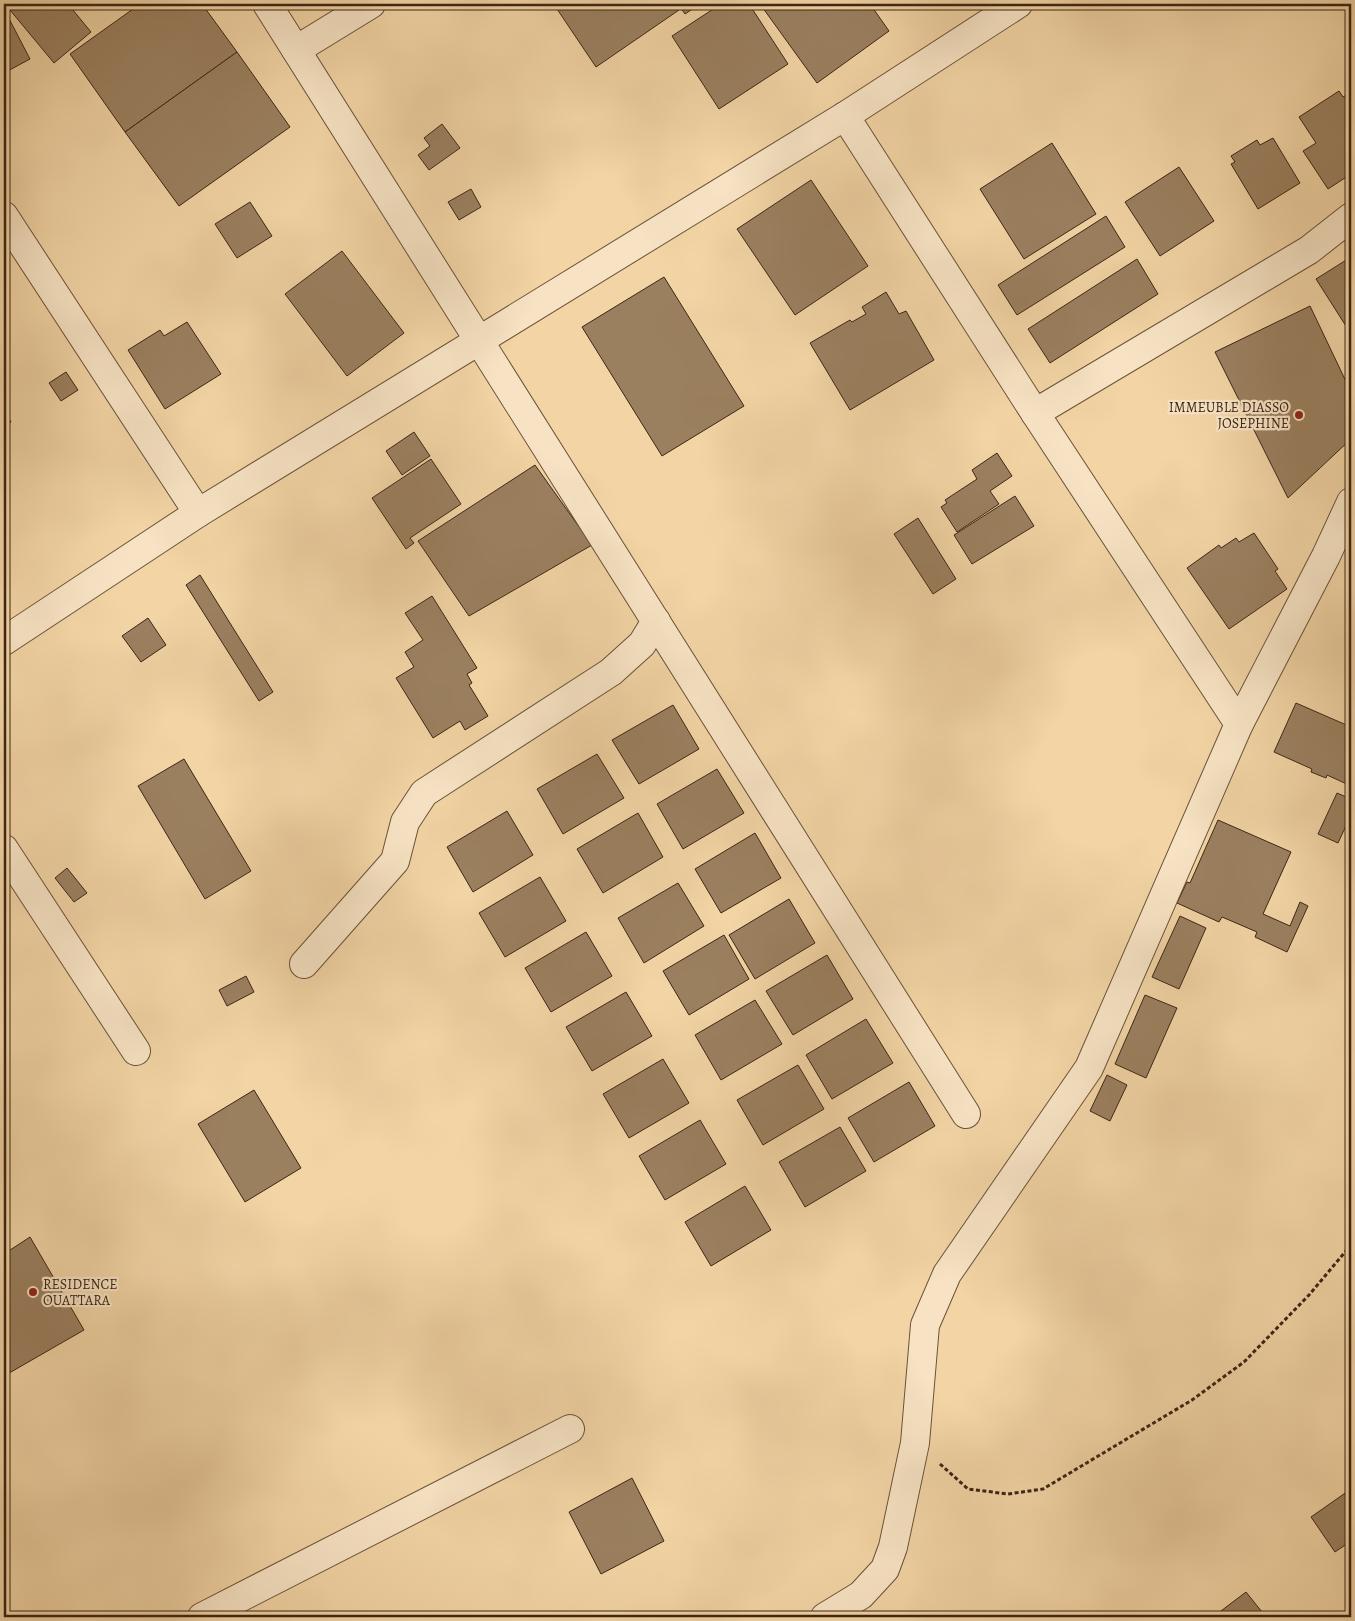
<svg xmlns="http://www.w3.org/2000/svg" width="1355" height="1621" font-family="Alegreya,serif">
	<rect width="100%" height="100%" fill="#f2d4a5"/>
	<filter id="stains"><feTurbulence type="fractalNoise" baseFrequency=".004" numOctaves="4"/><feColorMatrix values="0 0 0 0 .2 0 0 0 0 .09 0 0 0 0 .02 0 0 0 .5 -.17"/></filter>
	<radialGradient id="worn" r=".72"><stop offset=".6" stop-color="#630" stop-opacity="0"/><stop offset="1" stop-color="#630" stop-opacity=".3"/></radialGradient>
	<!-- building -->
	<g fill="#9b8060" stroke="#3c2615">
		<polygon points="5,4 68,4 91,32 54,63"/>
		<polygon points="140,4 202,4 237,52 125,132 70,54"/>
		<polygon points="565,4 675,4 679,10 596,67 557,9"/>
		<polygon points="678,4 700,4 685,14"/>
		<polygon points="721,4 749,4 788,64 719,109 672,36"/>
		<polygon points="760,4 870,4 889,31 817,83"/>
		<polygon points="4,9 30,59 4,73"/>
		<polygon points="237,52 290,127 179,206 125,132"/>
		<polygon points="1339,91 1343,97 1351,92 1351,174 1328,189 1303,151 1316,143 1299,117"/>
		<polygon points="442,124 460,148 429,170 418,155 430,146 424,138"/>
		<polygon points="1273,138 1300,183 1258,209 1231,164 1235,162 1231,156 1257,140 1260,145"/>
		<polygon points="1052,143 1096,214 1024,259 980,189"/>
		<polygon points="1179,167 1214,221 1160,256 1125,202"/>
		<polygon points="811,180 868,266 795,315 737,229"/>
		<polygon points="471,189 481,207 459,220 448,202"/>
		<polygon points="250,202 272,236 237,258 215,224"/>
		<polygon points="1106,216 1125,247 1017,315 998,285"/>
		<polygon points="342,251 404,333 347,376 285,294"/>
		<polygon points="1351,257 1351,334 1316,279"/>
		<polygon points="1137,259 1158,294 1050,363 1028,329"/>
		<polygon points="664,277 744,406 662,456 582,327"/>
		<polygon points="886,292 899,314 906,311 934,360 850,410 810,343 850,320 852,322 866,314 862,307"/>
		<polygon points="1310,306 1351,392 1351,439 1288,498 1215,352"/>
		<polygon points="187,322 221,374 165,409 128,350 160,330 164,336"/>
		<polygon points="66,372 78,390 61,401 49,383"/>
		<polygon points="4,411 11,422 4,426"/>
		<polygon points="414,432 430,456 402,475 386,451"/>
		<polygon points="997,453 1012,476 990,491 999,504 957,532 941,507 947,503 945,500 977,479 972,470"/>
		<polygon points="431,459 461,504 410,538 414,543 406,549 372,498"/>
		<polygon points="535,465 592,545 469,616 418,541"/>
		<polygon points="1015,496 1034,526 972,564 954,535"/>
		<polygon points="918,518 956,579 933,594 894,534"/>
		<polygon points="1254,533 1278,569 1275,571 1287,589 1229,629 1187,568 1219,545 1221,548 1236,538 1239,542"/>
		<polygon points="200,575 273,692 259,701 186,585"/>
		<polygon points="432,596 477,668 467,674 472,683 469,685 488,716 465,730 460,721 433,738 396,678 414,667 405,652 423,640 405,613"/>
		<polygon points="148,618 166,645 141,662 122,636"/>
		<polygon points="1296,703 1351,727 1351,786 1327,775 1326,778 1311,772 1312,769 1274,752"/>
		<polygon points="673,705 699,749 639,784 612,740"/>
		<polygon points="597,754 624,798 563,834 537,789"/>
		<polygon points="184,759 251,871 205,899 138,786"/>
		<polygon points="717,769 744,813 683,849 657,804"/>
		<polygon points="1337,793 1351,799 1351,815 1338,843 1318,834"/>
		<polygon points="507,811 533,855 473,892 447,847"/>
		<polygon points="638,813 663,857 603,893 577,849"/>
		<polygon points="1218,820 1291,852 1263,914 1290,926 1300,902 1308,906 1287,952 1255,937 1257,932 1222,917 1219,922 1177,903 1187,882 1190,883"/>
		<polygon points="755,833 781,878 721,913 695,869"/>
		<polygon points="67,868 87,893 74,902 55,878"/>
		<polygon points="540,877 566,921 505,957 479,913"/>
		<polygon points="678,883 704,926 644,963 618,918"/>
		<polygon points="789,899 815,943 755,979 729,935"/>
		<polygon points="1180,916 1206,928 1179,989 1152,977"/>
		<polygon points="586,932 612,976 551,1012 525,968"/>
		<polygon points="724,935 749,979 689,1015 663,971"/>
		<polygon points="827,955 853,999 793,1035 766,991"/>
		<polygon points="246,976 254,992 227,1006 219,990"/>
		<polygon points="626,992 652,1036 592,1071 566,1027"/>
		<polygon points="1145,995 1177,1008 1146,1078 1115,1064"/>
		<polygon points="755,1000 782,1044 721,1080 695,1035"/>
		<polygon points="866,1019 893,1063 832,1099 806,1055"/>
		<polygon points="663,1059 689,1103 629,1138 603,1094"/>
		<polygon points="798,1065 824,1109 763,1145 737,1100"/>
		<polygon points="1107,1075 1127,1085 1110,1121 1090,1111"/>
		<polygon points="909,1082 935,1126 874,1162 848,1118"/>
		<polygon points="254,1090 301,1168 245,1202 198,1124"/>
		<polygon points="700,1120 726,1164 665,1200 639,1156"/>
		<polygon points="840,1127 866,1171 805,1207 779,1162"/>
		<polygon points="745,1186 771,1230 711,1266 685,1222"/>
		<polygon points="30,1237 84,1330 4,1376 4,1254"/>
		<polygon points="632,1478 664,1541 601,1574 569,1512"/>
		<polygon points="1351,1489 1351,1541 1335,1552 1311,1517"/>
		<polygon points="1351,1563 1351,1574 1346,1566"/>
		<polygon points="1246,1592 1266,1617 1213,1617"/>
	</g>
	<g fill="none" stroke-linecap="round" stroke-linejoin="round">
		<defs>
			<g id="street">
				<polyline points="267,4 966,1114"/>
				<polyline points="296,50 371,4"/>
				<polyline points="845,116 1035,413 1239,724"/>
				<polyline points="4,216 198,513"/>
				<polyline points="1035,413 1309,250 1351,217"/>
				<polyline points="4,641 198,513 845,116 1018,4"/>
				<polyline points="4,849 136,1051"/>
				<polyline points="304,964 395,861 405,822 424,793 611,672 642,644 656,621"/>
				<polyline points="202,1617 570,1429"/>
				<polyline points="825,1617 861,1595 885,1569 893,1547 915,1443 925,1325 947,1274 1089,1068 1239,724 1326,556 1351,502"/>
			</g>
		</defs>
		<!-- street casing -->
		<use href="#street" stroke="#6a5239" stroke-width="30"/>
		<!-- path -->
		<polyline stroke="#3c2615" stroke-width="3" stroke-dasharray="4 2.5" stroke-linecap="butt" points="940,1464 968,1489 1008,1494 1043,1489 1192,1400 1244,1362 1309,1295 1351,1245"/>
		<!-- street -->
		<use href="#street" stroke="#f7e3c4" stroke-width="28"/>
	</g>
	<!-- markers -->
	<g fill="#8f2418" stroke="#f7e3c4" stroke-width="2">
		<circle cx="1299" cy="415" r="5"/>
		<circle cx="33" cy="1292" r="5"/>
	</g>
	<g text-anchor="middle" stroke-width="4.5" stroke-linejoin="round" paint-order="stroke">
		<!-- poi labels -->
		<g font-size="14" fill="#3c2615" stroke="#f7e3c4" text-anchor="end">
			<text x="1289" y="412">IMMEUBLE DIASSO<tspan x="1289" dy="16">JOSEPHINE</tspan></text>
			<text x="43" y="1289" text-anchor="start">RESIDENCE<tspan x="43" dy="16">OUATTARA</tspan></text>
		</g>
	</g>
	<!-- margin -->
	<rect width="1355" height="1621" fill="none" stroke="#f2d4a5" stroke-width="20"/>
	<rect x="5" y="5" width="1345" height="1611" fill="none" stroke="#3c2615" stroke-width="2.5"/>
	<rect x="10" y="10" width="1335" height="1601" fill="none" stroke="#3c2615"/>
	<rect width="100%" height="100%" filter="url(#stains)"/>
	<rect width="100%" height="100%" fill="url(#worn)"/>
</svg>
